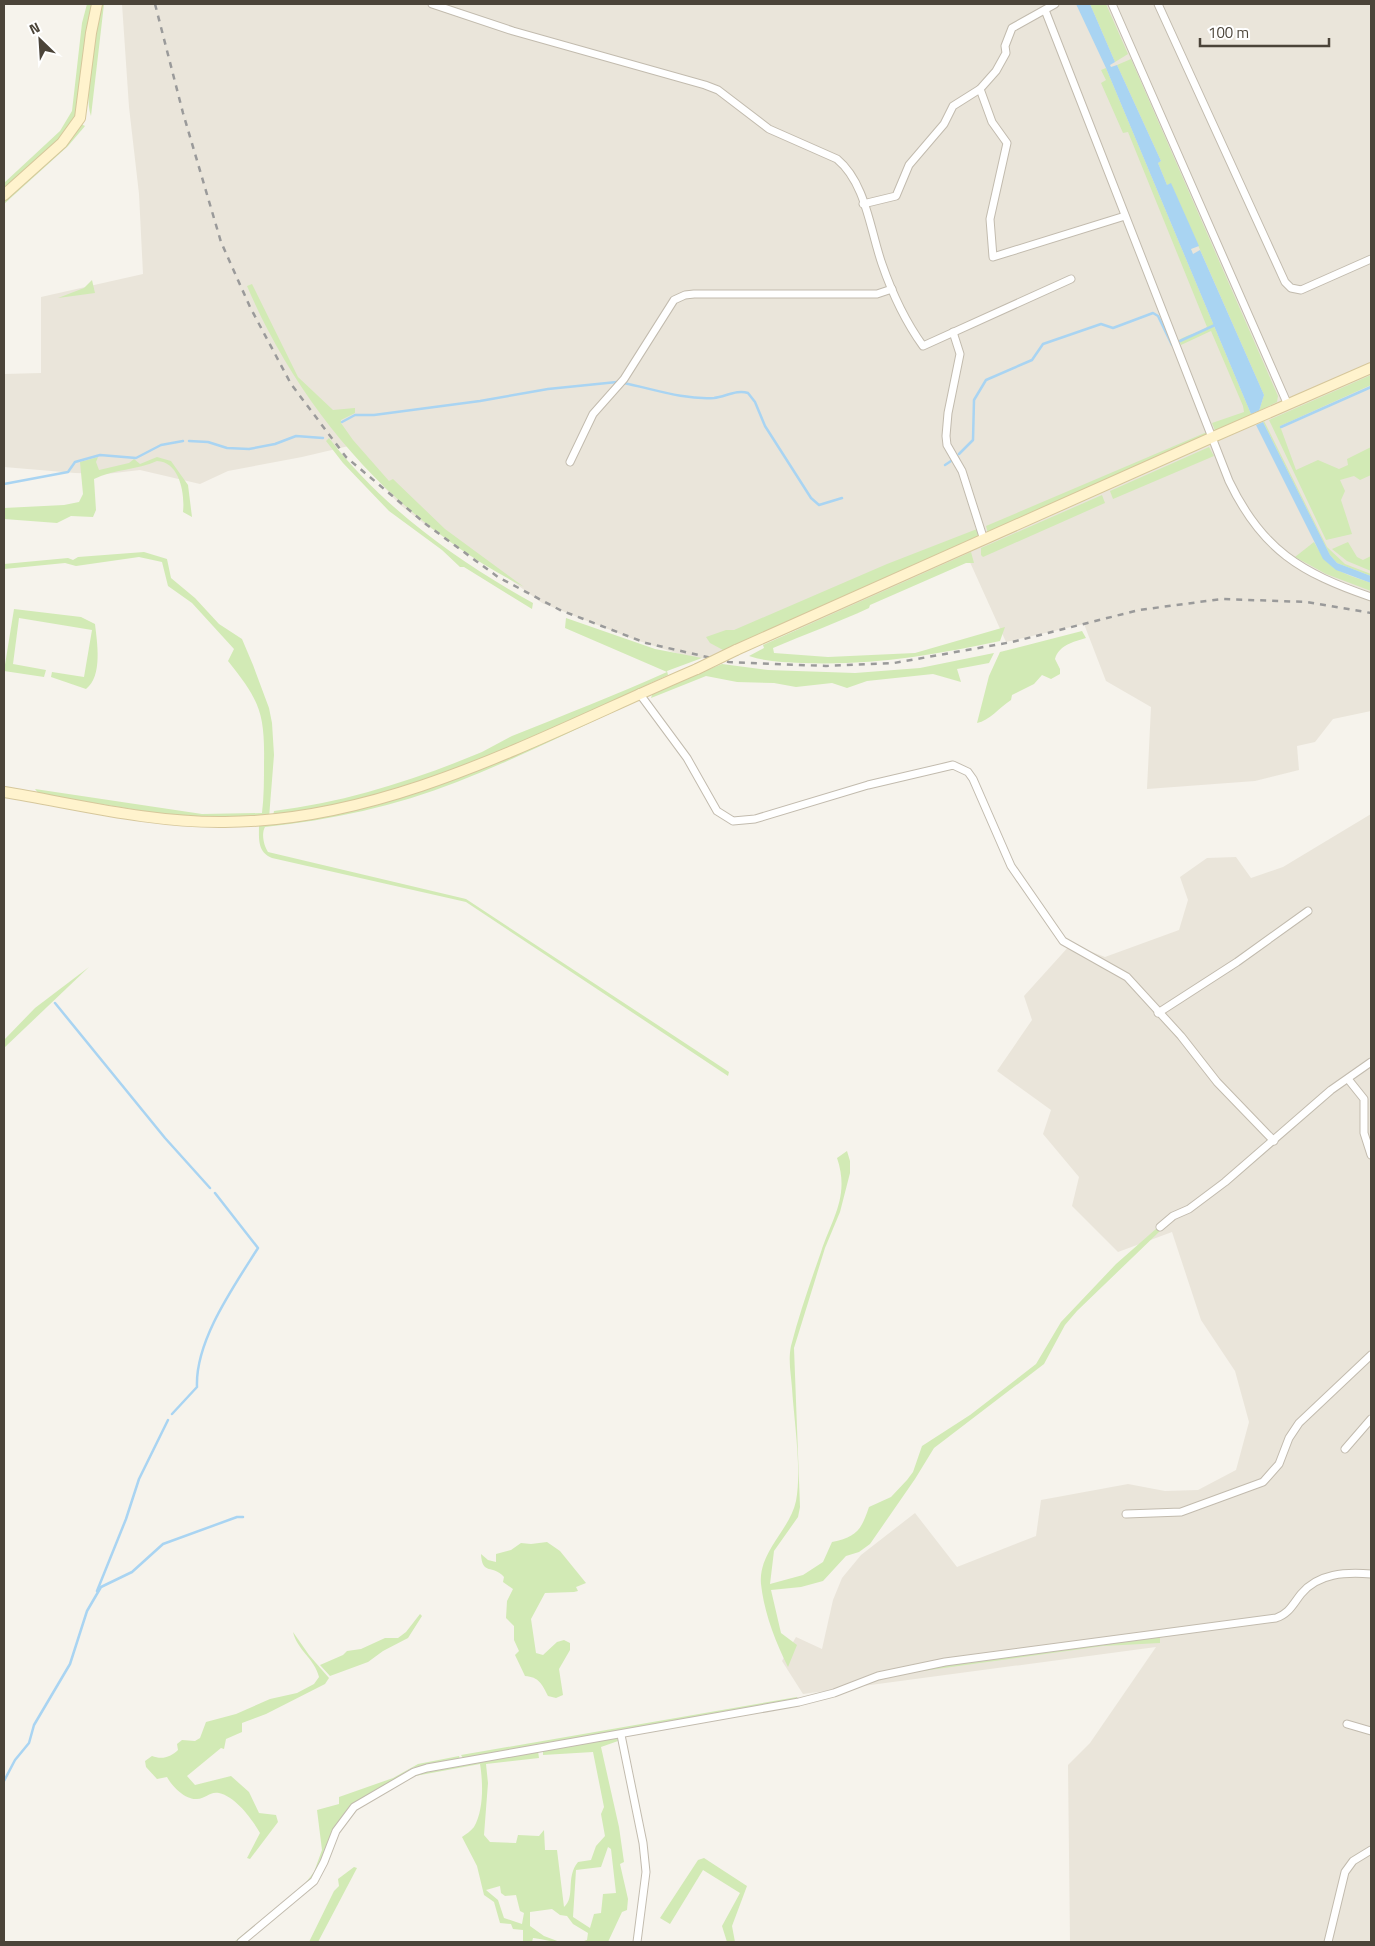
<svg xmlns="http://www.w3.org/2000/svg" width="1375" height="1946" font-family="'Titillium Web',sans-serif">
	<rect width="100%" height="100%" fill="#f6f3ec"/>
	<!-- residential -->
	<g fill="#eae5da">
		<polygon points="122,4 1371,4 1371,711 1333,719 1315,742 1297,746 1299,770 1255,781 1147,789 1151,707 1106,681 1084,624 1006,642 969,560 739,653 715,660 685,656 633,639 542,603 470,550 427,526 399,504 369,470 353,445 302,457 228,471 200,484 140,470 106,474 75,473 4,467 4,374 41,373 41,297 143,274 139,194 129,107"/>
		<polygon points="1371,814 1371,1942 1070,1942 1068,1765 1090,1743 1156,1647 803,1694 782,1661 796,1637 822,1649 833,1600 842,1578 861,1555 915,1513 957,1567 1036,1536 1041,1500 1128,1484 1165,1491 1198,1490 1236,1470 1249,1422 1235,1371 1201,1320 1172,1232 1118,1252 1072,1206 1079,1177 1043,1134 1051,1110 997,1071 1032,1020 1024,996 1071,944 1105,957 1179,930 1188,900 1180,877 1207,858 1236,857 1251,878 1283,867"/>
	</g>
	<!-- green -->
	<g fill="#d2eab5" fill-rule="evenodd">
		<polygon points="87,4 92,4 79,108 72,128 4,190 4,183 60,131 72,111 82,23"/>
		<path d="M101,4H104L91,116C83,92 96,30 101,4Z"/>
		<polygon points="1090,4 1106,4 1128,54 1115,62"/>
		<polygon points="1131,59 1278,396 1277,402 1259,411 1264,395 1171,184 1167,185 1158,163 1161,161 1117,65"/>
		<path d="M1106,68L1251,414V418L1216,433L1212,423L1244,412L1243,406L1211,331L1181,345L1179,340C1188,334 1198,334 1207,327L1128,132L1123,133L1101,83L1106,80L1101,70Z"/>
		<polygon points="81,124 85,126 68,146 4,204 4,199"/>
		<polygon points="92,280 95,293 58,298 84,288"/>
		<path d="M252,284L298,377L333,410L355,408V413L341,420V423L353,440L389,481L393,479L445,529L524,587C399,523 302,415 247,286Z"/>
		<polygon points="1371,375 1371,385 1280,426 1296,470 1318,460 1339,469 1348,465 1347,459 1371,447 1371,475 1360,480 1354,476 1340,480 1345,491 1341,500 1352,534 1326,540 1269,420"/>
		<polygon points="1264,421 1327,547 1345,564 1371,574 1371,576 1337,563 1330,555 1263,422"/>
		<polygon points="1207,432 1209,436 988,534 986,526"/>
		<path d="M329,438C382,507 457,561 533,603L532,609L464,567H460L442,550L389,511L343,463L326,441Z"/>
		<polygon points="1209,447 1214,456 1113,499 1110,491"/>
		<path d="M98,457L96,462L99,470L129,463L134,459L140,464L157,457L171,461L188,485L192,517L183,512C185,494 180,462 157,461C137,470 114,469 94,479L96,510L93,517L71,516L57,523L4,519V508L64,505L79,502L83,494L80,462Z"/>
		<polygon points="1102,495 1105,503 983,557 981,555 981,548"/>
		<polygon points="977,529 980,538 723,650 710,643 706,637 726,630 734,630 887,564"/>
		<path d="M1314,542C1330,572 1341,572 1371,583V591L1326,574L1295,557Z"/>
		<polygon points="1348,542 1357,557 1363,560 1371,556 1371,571 1347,561 1332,549"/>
		<path d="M144,552L167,559L171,578L195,598L219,624L242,639L253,665L269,708L272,723L274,755L269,818L218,819L168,815L39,794L35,789L202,814L262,813C264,796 264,780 264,763C265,712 259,700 228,661L234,649L192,603L168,586L162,562L139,557L76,566L65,563L4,569V564L68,558L73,560L78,557Z"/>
		<path d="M971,552L974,563H966L870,605L869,608C837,623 805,634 773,648L774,653L828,657L915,653L1005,627L1000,641C935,655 869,666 802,663C784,662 767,662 749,656L764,648L763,645Z"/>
		<path d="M14,609L81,617L95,624C97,642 103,676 86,689L51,677L52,672L84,677L92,630L19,618L13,664L46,670L44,677L4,671Z"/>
		<path d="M566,618L655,649L702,658L667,671L668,675C593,710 517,748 439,776C385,796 329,806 273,816L274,811C346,802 415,780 482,752C492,747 502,741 512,736C564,715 616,695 667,672L565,628Z"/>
		<path d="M1082,631L1086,638C1073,642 1059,645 1055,659L1060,669V674L1051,679L1042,675L1034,684L1012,695L1011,700C1000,707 989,721 977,723L989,676L1000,652Z"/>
		<polygon points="994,653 989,663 957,669 961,682 933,674 867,681 847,688 832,683 796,687 774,683 737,682 706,676 651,698 653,692 722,664 768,670 855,673 920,668"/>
		<path d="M631,704C573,730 516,759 457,782C396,806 331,820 265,827C261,834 264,846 268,852L466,899L729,1072L728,1076L466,902L272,858C257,852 259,838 259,824L376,804L419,792L620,705Z"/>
		<polygon points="89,967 4,1048 4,1040 35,1008"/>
		<path d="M847,1151L850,1161V1173L840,1212L825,1248L794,1348L800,1507L798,1517L774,1551L770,1584L803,1575L823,1562L832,1542C856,1537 861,1531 869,1507L891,1497L907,1480L913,1472L922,1446L970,1415L1036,1364L1061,1322L1116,1264L1157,1228L1160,1231L1077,1311L1065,1325L1044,1364L934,1448L915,1479L870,1544L859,1552L846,1556L823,1581L801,1587L771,1590L781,1633L797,1645L788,1667C775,1641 764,1612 761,1584C758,1552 790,1530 796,1501C802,1470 794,1421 792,1388C791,1374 788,1360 791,1346C799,1315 810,1283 821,1252C832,1218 850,1196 837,1158Z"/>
		<path d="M547,1542L560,1551L586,1583L576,1587L578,1591L574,1592L545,1593L531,1619L536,1653L543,1655L557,1642L564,1640L570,1643V1650L559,1669L563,1695L556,1698L548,1696C542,1684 539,1677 525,1676L515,1655L519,1651L514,1640V1626L506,1618L507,1601L513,1589L503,1582L504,1577C493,1564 482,1576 481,1554L488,1560L496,1562V1554L511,1550L521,1543L531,1544Z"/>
		<polygon points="420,1614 422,1616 408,1638 383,1651 368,1662 330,1676 320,1665 343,1655 347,1651 361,1649 385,1638 398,1638 406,1632"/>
		<path d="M293,1632L309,1655L329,1678L325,1684L266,1714L242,1723V1732L226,1739L224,1749L221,1748L187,1776L195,1785L231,1776L249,1792L259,1813L276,1815L278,1822L250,1859L247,1858L260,1833C252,1819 236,1797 219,1793C210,1791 205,1799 197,1799C185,1800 172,1786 167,1777L157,1779L146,1767L145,1761L152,1756C162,1760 171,1757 178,1750L177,1744L182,1740L195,1741L200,1738L206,1722L236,1714L270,1699L297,1693L314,1684L319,1677C315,1659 297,1650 293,1632Z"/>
		<polygon points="1160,1636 1160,1643 1103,1646 879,1677 945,1664"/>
		<polygon points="797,1697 797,1701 463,1758 461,1755"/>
		<path d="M617,1738L618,1741L601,1747L619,1827L624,1862L620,1864L628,1899L627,1910L622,1912L608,1942H581L587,1940L588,1933L573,1924L567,1916L560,1915L552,1909L530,1912V1926L544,1936L560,1942C551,1942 538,1938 533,1938L532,1942H523V1930L513,1929L511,1924L500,1923L494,1902L484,1895L477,1866L462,1837C466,1834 471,1831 474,1827C484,1810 483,1782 480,1764L415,1776V1773L538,1751L539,1758L486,1764L488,1783L484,1835L490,1842L516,1843L518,1835L539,1836L544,1830L545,1850H557L564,1907C576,1897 565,1878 578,1862L591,1860L596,1846L605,1836L601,1814L604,1807L593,1752L543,1755V1750ZM608,1847L611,1849L616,1893L603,1894L601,1913L594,1914L590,1928L573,1917L576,1870L601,1867ZM500,1886L501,1893L505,1896L516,1895L520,1911L524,1913L522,1924L504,1918L498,1900L486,1890Z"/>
		<polygon points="459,1756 460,1759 412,1768 349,1808 332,1832 315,1875 309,1882 242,1938 234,1942 304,1885 314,1872 322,1850 317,1810 339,1804 339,1797 393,1778 418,1764"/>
		<polygon points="704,1858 747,1886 732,1926 735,1942 727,1942 722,1926 740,1893 703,1870 670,1924 660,1918 698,1860"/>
		<polygon points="354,1867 357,1868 318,1942 309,1942 334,1891 339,1886 338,1879"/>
	</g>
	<!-- water -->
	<g fill="#a9d4f2">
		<polygon points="1076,4 1090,4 1115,62 1110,65 1111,67 1117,65 1161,161 1158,163 1167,185 1171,183 1199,246 1191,249 1193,254 1200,250 1264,395 1259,411 1251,414 1106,68"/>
		<polygon points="1263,422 1330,555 1337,563 1371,576 1371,583 1336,570 1323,559 1256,425"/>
	</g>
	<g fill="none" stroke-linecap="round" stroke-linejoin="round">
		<!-- stream -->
		<g stroke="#a9d4f2" stroke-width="2.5">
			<polyline points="1180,341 1215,325"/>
			<path d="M624,383C653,389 684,400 714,398C725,397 737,389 748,393L755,402L765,426L811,498L819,505L842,498"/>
			<polyline points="342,422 355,415 374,415 480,401 548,389 617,382"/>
			<polyline points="1281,427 1371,387"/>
			<polyline points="189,441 208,442 227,448 249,449 275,444 296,436 323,438"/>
			<polyline points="959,454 973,440 974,400 986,380 1032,360 1043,344 1101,324 1113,328 1153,313 1158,316 1172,345"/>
			<polyline points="945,465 951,461"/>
			<polyline points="4,484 68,472 75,462 100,455 136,458 161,445 183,441"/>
			<polyline points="55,1003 165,1138 210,1188"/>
			<path d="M172,1414L197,1387C195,1341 234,1286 258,1248L215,1193"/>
			<polyline points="97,1591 126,1519 139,1479 168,1420"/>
			<polyline points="4,1781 15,1760 29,1743 34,1725 70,1664 87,1611 101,1587 132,1572 163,1544 237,1517 243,1517"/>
		</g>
		<defs>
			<g id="street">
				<path d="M432,4L513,31L705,85L718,90L769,129L837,159C866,183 870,230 882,264C892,293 905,321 923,346L1071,279"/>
				<polyline points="1112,4 1288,405"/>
				<polyline points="1158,4 1285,282 1291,288 1301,290 1371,259"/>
				<path d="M1045,10L1229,481C1262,550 1301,573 1371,597"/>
				<polyline points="980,89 992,122 1007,143 990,219 993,257 1125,216"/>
				<polyline points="863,204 896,196 909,165 944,124 953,106 980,89 996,71 1006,53 1005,46 1012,28 1055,4"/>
				<polyline points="953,332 960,354 948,413 946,436 947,445 962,471 984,540"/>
				<polyline points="570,462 593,414 624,379 674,300 685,295 694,294 877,294 892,289"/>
				<polyline points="639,693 687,758 717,811 733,821 755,819 868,785 953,765 968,772 973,779 1011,866 1063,941 1127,977 1181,1036 1217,1082 1274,1141"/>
				<polyline points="1158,1013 1237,962 1308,911"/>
				<polyline points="1348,1079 1364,1099 1364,1133 1371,1155"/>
				<polyline points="1160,1227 1173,1216 1189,1209 1225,1182 1331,1090 1371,1062"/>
				<polyline points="1345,1449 1371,1419"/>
				<polyline points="1126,1514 1181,1512 1263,1482 1279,1464 1289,1438 1299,1423 1371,1355"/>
				<polyline points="1347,1724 1371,1731"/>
				<polyline points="621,1735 643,1843 646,1872 637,1942"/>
				<path d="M241,1942L314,1881L324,1862L336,1831L354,1807L414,1772L427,1768L799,1702L834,1693L878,1676L945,1662L1276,1618C1289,1614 1293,1604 1301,1594C1318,1573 1346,1572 1371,1574"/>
				<polyline points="1328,1942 1345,1872 1353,1861 1371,1850"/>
			</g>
			<g id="secondary">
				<polyline points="4,195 62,143 80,118 91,33 97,4"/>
				<polyline points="736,650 1213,437 1371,368"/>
				<path d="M4,792C77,804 151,823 225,822C393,821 546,733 697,669"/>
			</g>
		</defs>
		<!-- street casing -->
		<use href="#street" stroke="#c2bbae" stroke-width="9"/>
		<!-- secondary casing -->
		<use href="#secondary" stroke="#d6c79b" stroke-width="12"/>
		<!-- street -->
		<use href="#street" stroke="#fff" stroke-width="7"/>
		<!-- secondary -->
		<use href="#secondary" stroke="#fff3cd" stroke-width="10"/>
		<!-- rail -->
		<polyline stroke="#9a9a9a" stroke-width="2.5" stroke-dasharray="6 6" stroke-linecap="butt" points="155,4 183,113 221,242 250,307 291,384 346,457 427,525 498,577 560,610 646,643 729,662 826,666 894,663 1012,642 1139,610 1222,599 1307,602 1371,613"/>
		<defs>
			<polyline id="secondary-bridge" points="697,669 736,650"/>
		</defs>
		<!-- secondary-bridge casing -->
		<use href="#secondary-bridge" stroke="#d6c79b" stroke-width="12" stroke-linecap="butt"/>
		<!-- secondary-bridge -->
		<use href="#secondary-bridge" stroke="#fff3cd" stroke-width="10"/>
	</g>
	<!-- border -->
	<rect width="1375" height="1946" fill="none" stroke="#4b4439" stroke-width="10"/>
	<!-- north arrow -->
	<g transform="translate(40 40) rotate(335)" stroke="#ffffff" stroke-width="4" paint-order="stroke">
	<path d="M0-4L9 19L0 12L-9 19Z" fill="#4b4439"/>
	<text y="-8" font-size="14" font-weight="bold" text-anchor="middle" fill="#4b4439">N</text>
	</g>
	<!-- scale -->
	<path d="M1200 38v8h129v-8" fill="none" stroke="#4b4439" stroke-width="2.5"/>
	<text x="1208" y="38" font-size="15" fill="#4b4439" stroke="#ffffff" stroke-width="4" paint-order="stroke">100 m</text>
</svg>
